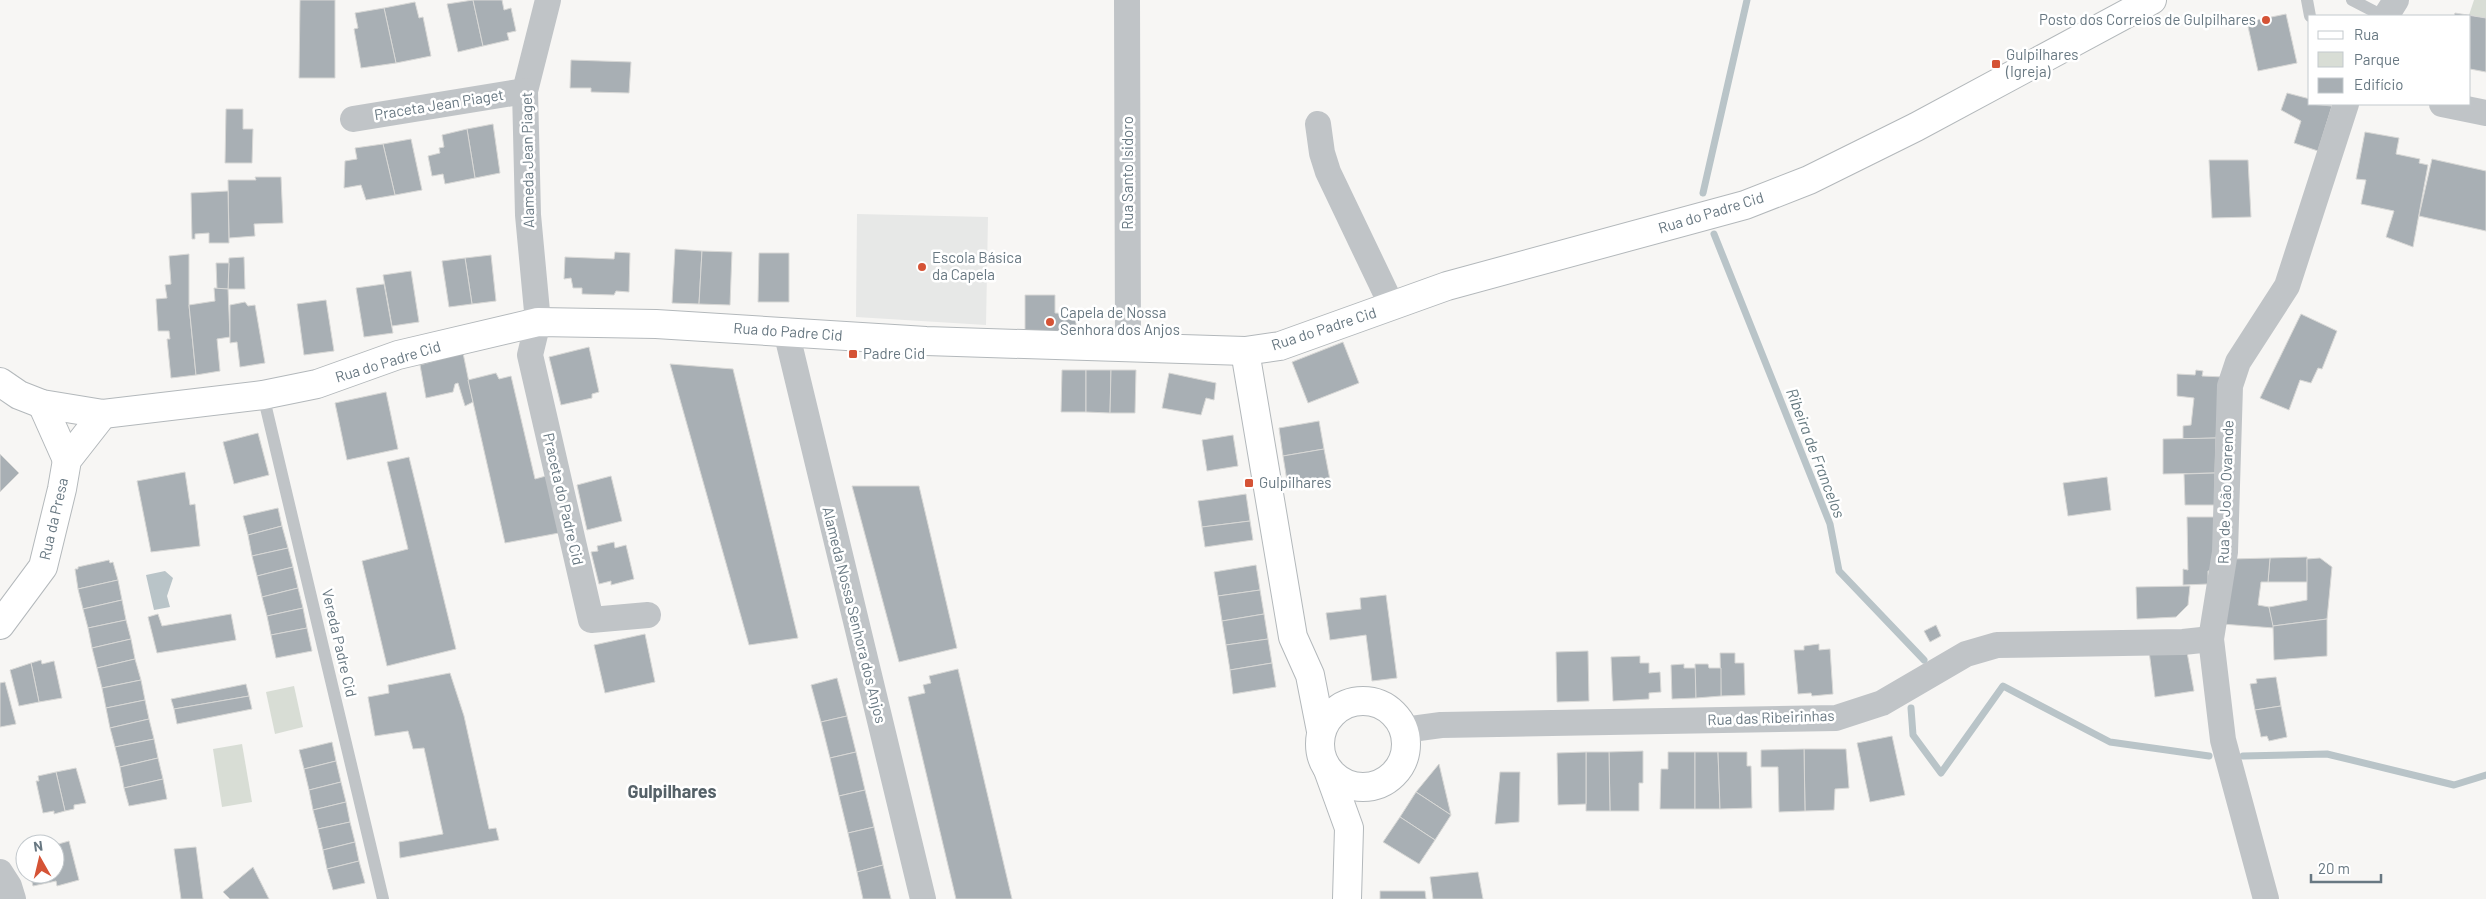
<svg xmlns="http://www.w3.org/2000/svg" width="2486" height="899" font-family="Barlow,sans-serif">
	<rect width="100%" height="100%" fill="#f7f6f4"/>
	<!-- built -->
	<polygon fill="#e7e8e7" points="857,214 988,217 986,325 856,317"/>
	<!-- green -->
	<g fill="#d8ddd5">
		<polygon points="2474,0 2486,0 2486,18 2469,15"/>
		<polygon points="294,686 303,727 275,734 266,692"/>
		<polygon points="242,744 252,802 222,807 213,749"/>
	</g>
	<!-- water -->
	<polygon fill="#b9c4c8" points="165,571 173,578 167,596 170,607 154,610 146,575"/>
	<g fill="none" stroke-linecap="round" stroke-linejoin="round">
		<!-- stream -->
		<g stroke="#b9c4c8" stroke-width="7">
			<polyline points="1703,193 1747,0"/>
			<polyline points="1714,234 1830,524 1839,571 1924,660"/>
			<polyline points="1911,708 1913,735 1941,773 2003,686 2110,742 2209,756"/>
			<polyline points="2243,756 2327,754 2454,785 2486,775"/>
		</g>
	</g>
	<!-- building -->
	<g fill="#a8afb4" stroke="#d8d8d6">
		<polygon points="300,0 335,0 335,78 299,78"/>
		<polygon points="473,0 483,46 458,52 447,4"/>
		<polygon points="473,0 502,0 504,10 511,8 516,31 507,33 509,40 483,46"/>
		<polygon points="415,2 419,18 423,17 431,56 396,63 384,8"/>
		<polygon points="384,8 396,63 361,68 354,29 358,28 355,13"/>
		<polygon points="2455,13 2486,18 2486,72 2470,69 2470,16 2454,16"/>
		<polygon points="2286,14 2297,63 2258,71 2247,22"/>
		<polygon points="571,60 631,62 629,93 591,92 591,88 570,88"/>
		<polygon points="2287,93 2310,99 2310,104 2332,106 2318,151 2294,143 2301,121 2281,110"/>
		<polygon points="226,109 243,109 243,129 253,129 252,163 225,163"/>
		<polygon points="493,124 500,173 475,178 467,129"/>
		<polygon points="467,129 475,178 445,184 443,174 432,176 428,156 440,153 439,148 444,147 442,135"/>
		<polygon points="2365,132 2399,138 2396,154 2420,159 2419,163 2428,165 2413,247 2386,237 2394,211 2361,204 2366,180 2356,179"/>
		<polygon points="411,139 422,190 395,195 383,144"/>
		<polygon points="383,144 395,195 366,200 361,185 344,188 345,161 357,159 355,148"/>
		<polygon points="2432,159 2486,171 2486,231 2419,216"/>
		<polygon points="2209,160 2248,160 2251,217 2212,218"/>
		<polygon points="255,177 281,177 283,223 254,224 255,236 229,238 228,180 256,180"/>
		<polygon points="228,191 229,243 209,243 209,233 195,234 195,239 192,239 191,193"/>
		<polygon points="675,249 702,251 699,304 672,303"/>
		<polygon points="702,251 732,252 730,305 699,304"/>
		<polygon points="615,252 630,253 629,292 616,291 614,295 582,294 582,288 573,288 571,278 564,279 565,257 614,259"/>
		<polygon points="759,253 789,253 789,302 758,302"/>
		<polygon points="189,254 189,305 196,375 171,378 167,339 170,339 169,331 158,331 156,299 167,298 165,285 171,284 169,256"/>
		<polygon points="491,255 496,301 472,304 465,258"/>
		<polygon points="244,257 245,289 228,289 229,258"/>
		<polygon points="465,258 472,304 449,307 442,261"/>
		<polygon points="216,263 229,263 228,289 217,289"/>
		<polygon points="411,271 419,322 392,326 383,275"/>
		<polygon points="384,284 393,333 364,337 356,288"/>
		<polygon points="214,288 228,289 230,337 217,339 220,371 196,375 189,305 215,301"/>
		<polygon points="1025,295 1055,295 1055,313 1076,314 1076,333 1025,330"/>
		<polygon points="326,300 334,351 304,355 297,304"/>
		<polygon points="245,302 248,306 255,305 265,363 240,367 237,342 230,343 230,305"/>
		<polygon points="2301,314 2337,331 2322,369 2318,368 2311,383 2300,380 2289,410 2260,398"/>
		<polygon points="1343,342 1359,383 1308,403 1292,362"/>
		<polygon points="589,347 599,392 592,394 592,398 561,405 549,357"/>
		<polygon points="463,353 473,402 465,406 458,383 455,384 453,392 426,398 420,365"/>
		<polygon points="670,364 733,369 798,638 749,645"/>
		<polygon points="1062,370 1086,370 1086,412 1061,412"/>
		<polygon points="1086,370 1111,370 1110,413 1086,412"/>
		<polygon points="1111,370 1136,370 1135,413 1110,413"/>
		<polygon points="2196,370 2203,371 2202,376 2223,377 2216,438 2183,439 2183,426 2191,425 2194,398 2177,396 2177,374 2195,375"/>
		<polygon points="496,373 499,379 511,376 535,479 546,476 559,533 505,543 468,380"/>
		<polygon points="1169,373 1216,383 1214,400 1206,398 1201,415 1162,408"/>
		<polygon points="386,392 398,449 347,460 335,403"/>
		<polygon points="1319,421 1324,449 1283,456 1279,428"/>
		<polygon points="258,433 269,475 234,484 223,442"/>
		<polygon points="1233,435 1238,466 1207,471 1202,440"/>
		<polygon points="2216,438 2215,473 2163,474 2163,439"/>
		<polygon points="1324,449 1330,480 1288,487 1283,456"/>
		<polygon points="0,454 19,473 0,492"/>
		<polygon points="409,457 456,649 387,666 362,561 408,549 387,462"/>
		<polygon points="185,472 190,505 195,504 200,546 151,552 137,481"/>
		<polygon points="2215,473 2215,505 2185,505 2184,474"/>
		<polygon points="611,476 622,521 587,530 577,485"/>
		<polygon points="2107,477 2111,510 2068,516 2063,483"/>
		<polygon points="852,486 919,486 957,648 899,662"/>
		<polygon points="1246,494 1250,521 1202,527 1198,501"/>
		<polygon points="278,508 282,526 248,535 243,516"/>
		<polygon points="2187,517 2215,517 2215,570 2208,571 2208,584 2183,585 2183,569 2188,570"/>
		<polygon points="1250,521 1253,540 1205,547 1202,527"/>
		<polygon points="282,526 288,548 252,556 248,535"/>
		<polygon points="614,542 615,548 626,545 634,579 611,585 611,581 599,584 591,552 598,551 597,546"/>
		<polygon points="288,548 293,567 257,576 252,556"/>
		<polygon points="2307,557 2308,582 2268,582 2270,558"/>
		<polygon points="2270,558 2268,582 2261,582 2258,605 2269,607 2274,628 2222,624 2231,559"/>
		<polygon points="2320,558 2332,567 2327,619 2273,626 2269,607 2307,600 2307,559"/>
		<polygon points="109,560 110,563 113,562 118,580 78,589 75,569 78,569 78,567"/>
		<polygon points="1256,565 1260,590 1218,596 1214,572"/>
		<polygon points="293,567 298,588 262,597 257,576"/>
		<polygon points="118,580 122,600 83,609 78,589"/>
		<polygon points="2190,586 2188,605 2176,617 2137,619 2136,587"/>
		<polygon points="298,588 303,608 267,616 262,597"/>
		<polygon points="1260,590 1264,614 1222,621 1218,596"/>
		<polygon points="1386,595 1397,678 1372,681 1366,635 1330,640 1326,613 1361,609 1360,598"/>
		<polygon points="122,600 126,620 88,628 83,609"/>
		<polygon points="303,608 307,628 271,635 267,616"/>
		<polygon points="158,614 162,626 231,614 236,640 157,653 148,617"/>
		<polygon points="1264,614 1268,639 1226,645 1222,621"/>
		<polygon points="2327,619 2327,656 2274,660 2273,626"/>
		<polygon points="126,620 131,639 92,648 88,628"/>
		<polygon points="1936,625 1941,636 1930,642 1924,631"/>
		<polygon points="307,628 312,651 276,658 271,635"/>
		<polygon points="645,634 655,682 605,693 594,645"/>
		<polygon points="131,639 135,659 97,668 92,648"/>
		<polygon points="1268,639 1272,663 1230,670 1226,645"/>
		<polygon points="1819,644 1819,650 1830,649 1833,694 1812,696 1811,693 1798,694 1794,650 1804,650 1804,646"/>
		<polygon points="1588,651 1589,701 1557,702 1556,652"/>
		<polygon points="2149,651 2187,652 2194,691 2155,697"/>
		<polygon points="1720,653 1735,653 1735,663 1744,663 1745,695 1721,696"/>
		<polygon points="1640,656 1640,663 1649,663 1649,673 1660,672 1661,692 1649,693 1649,699 1613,701 1611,657"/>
		<polygon points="135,659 141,680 102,688 97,668"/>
		<polygon points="41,660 42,664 54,661 62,698 39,702 31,663"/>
		<polygon points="31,663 39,702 19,706 10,670"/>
		<polygon points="1272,663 1276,687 1233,694 1230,670"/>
		<polygon points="1684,664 1684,668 1696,668 1696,698 1672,699 1671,665"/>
		<polygon points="1695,664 1708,664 1709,668 1721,668 1721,696 1696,698"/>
		<polygon points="958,669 1012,899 956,899 908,697 925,693 923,685 931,683 929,676"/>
		<polygon points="450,673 464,716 489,829 496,828 499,840 400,858 399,842 443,834 424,748 413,749 408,731 375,736 368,697 389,693 388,685"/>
		<polygon points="2276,677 2281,706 2255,710 2250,684 2257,683 2256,679"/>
		<polygon points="837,678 847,716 821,722 811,685"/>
		<polygon points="141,680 145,700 106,708 102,688"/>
		<polygon points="5,682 16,724 0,727 0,683"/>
		<polygon points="246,684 249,696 174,709 171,699"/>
		<polygon points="249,696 252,709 177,724 174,709"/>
		<polygon points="145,700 149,719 110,728 106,708"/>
		<polygon points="2281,706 2287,737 2269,741 2267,736 2261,737 2255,710"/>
		<polygon points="847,716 856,752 830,758 821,722"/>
		<polygon points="149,719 154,739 115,747 110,728"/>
		<polygon points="1892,736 1905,795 1870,802 1857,743"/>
		<polygon points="154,739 158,758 120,767 115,747"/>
		<polygon points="332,742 336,761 304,769 299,750"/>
		<polygon points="1804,749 1846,749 1849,788 1835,789 1834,810 1805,811"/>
		<polygon points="1804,749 1805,811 1779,812 1778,767 1761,767 1761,750"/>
		<polygon points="1643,751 1643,783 1639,783 1639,811 1610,811 1609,752"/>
		<polygon points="856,752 865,790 839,796 830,758"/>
		<polygon points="1586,752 1609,752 1610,811 1586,811"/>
		<polygon points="1586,752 1586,804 1558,805 1557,753"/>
		<polygon points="1668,752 1695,752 1695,809 1660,809 1661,769 1668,769"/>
		<polygon points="1695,752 1718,752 1720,809 1695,809"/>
		<polygon points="1718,752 1747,752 1747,766 1751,766 1752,808 1720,809"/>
		<polygon points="158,758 163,779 124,788 120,767"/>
		<polygon points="336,761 341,782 309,790 304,769"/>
		<polygon points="1439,764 1451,815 1416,792"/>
		<polygon points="76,768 86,803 74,805 74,809 65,811 56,772"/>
		<polygon points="56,772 65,811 54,814 54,811 43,813 36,781 39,781 38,776"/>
		<polygon points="1500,772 1520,772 1519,822 1495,824"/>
		<polygon points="163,779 167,799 129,806 124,788"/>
		<polygon points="341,782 346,802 313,810 309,790"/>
		<polygon points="865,790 874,827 848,833 839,796"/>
		<polygon points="1416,792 1451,815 1435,840 1400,817"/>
		<polygon points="346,802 350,822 318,829 313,810"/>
		<polygon points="1400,817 1435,840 1419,864 1383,842"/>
		<polygon points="350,822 355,842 323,850 318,829"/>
		<polygon points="874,827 883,865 857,872 848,833"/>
		<polygon points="69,841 79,880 57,886 56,881 33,886 30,874 55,874 55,845"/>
		<polygon points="355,842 359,861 327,869 323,850"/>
		<polygon points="196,847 203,899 181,899 174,849"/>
		<polygon points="359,861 365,883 333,890 327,869"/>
		<polygon points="883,865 891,899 863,899 857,872"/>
		<polygon points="253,867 269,899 230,899 223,892"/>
		<polygon points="1478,872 1483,899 1433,899 1430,877"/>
		<polygon points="1380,891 1425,891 1426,899 1380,899"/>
	</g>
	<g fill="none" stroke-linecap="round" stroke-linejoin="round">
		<defs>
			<g id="secondary">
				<polyline points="1245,351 1293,637 1310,675 1321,731"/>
				<polyline points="0,382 19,395 42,404 103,414 263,395 317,384 398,355 538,322 656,324 926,341 1245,351 1280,346 1447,286 1745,205 1809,180 1916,127 2152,0"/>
				<polyline points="42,404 67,460"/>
				<polyline points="0,625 43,567 62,489 67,460 103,414"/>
				<circle cx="1363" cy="744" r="43"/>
				<polyline points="1328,770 1349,828 1347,899"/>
			</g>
		</defs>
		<!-- secondary casing -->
		<use href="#secondary" stroke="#b3b8bb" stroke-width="30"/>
		<!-- lane -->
		<g stroke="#c0c4c7" stroke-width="12">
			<polyline points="2307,0 2310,16"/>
			<polyline points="2352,0 2383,16"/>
			<polyline points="263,395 383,899"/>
		</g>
		<!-- street -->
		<g stroke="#c0c4c7" stroke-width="26">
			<polyline points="548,0 525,91 528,215 538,322 530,355 591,620 648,615"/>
			<polyline points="1127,0 1128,346"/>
			<polyline points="2386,16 2396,0"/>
			<polyline points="2442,104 2486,113"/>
			<polyline points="353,119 525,91"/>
			<polyline points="1318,124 1322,153 1328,172 1392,306"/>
			<polyline points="786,331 923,899"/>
			<polyline points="1404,730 1441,725 1836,718 1882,703 1966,654 1997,645 2183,642 2211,639"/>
			<polyline points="0,872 9,886 13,899"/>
			<polyline points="2266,899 2223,740 2211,639 2225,552 2230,386 2238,362 2287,286 2346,104"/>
		</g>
		<!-- secondary -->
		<use href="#secondary" stroke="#fff" stroke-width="28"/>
	</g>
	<!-- markers -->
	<g fill="#d55336" stroke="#fff" stroke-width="2">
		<circle cx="2266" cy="20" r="5"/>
		<rect x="1991" y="59" width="10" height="10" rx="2.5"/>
		<circle cx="922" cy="267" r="5"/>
		<circle cx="1050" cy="322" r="5"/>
		<rect x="848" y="349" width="10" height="10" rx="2.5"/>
		<rect x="1244" y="478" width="10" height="10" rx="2.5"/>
	</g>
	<g text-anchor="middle" stroke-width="5" stroke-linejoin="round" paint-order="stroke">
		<!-- poi labels -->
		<g font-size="15" fill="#687882" stroke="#fff" text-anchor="start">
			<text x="2256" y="25" text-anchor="end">Posto dos Correios de Gulpilhares</text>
			<text x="2006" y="60">Gulpilhares<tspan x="2006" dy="17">(Igreja)</tspan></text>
			<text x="932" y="263">Escola Básica<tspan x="932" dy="17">da Capela</tspan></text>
			<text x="1060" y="318">Capela de Nossa<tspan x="1060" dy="17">Senhora dos Anjos</tspan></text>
			<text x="863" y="359">Padre Cid</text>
			<text x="1259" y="488">Gulpilhares</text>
		</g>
		<!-- street labels -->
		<g font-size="15" fill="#687882" stroke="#fff">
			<text transform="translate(439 105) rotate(-9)" y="5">Praceta Jean Piaget</text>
			<text transform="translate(528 160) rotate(-91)" y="5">Alameda Jean Piaget</text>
			<text transform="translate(1128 173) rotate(-90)" y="5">Rua Santo Isidoro</text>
			<text transform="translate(1711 213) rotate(-17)" y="5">Rua do Padre Cid</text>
			<text transform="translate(1324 329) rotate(-18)" y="5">Rua do Padre Cid</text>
			<text transform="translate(788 332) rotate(4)" y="5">Rua do Padre Cid</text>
			<text transform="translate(388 362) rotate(-17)" y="5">Rua do Padre Cid</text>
			<text transform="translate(2226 492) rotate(-88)" y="5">Rua de João Ovarende</text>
			<text transform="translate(563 499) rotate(77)" y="5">Praceta do Padre Cid</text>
			<text transform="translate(54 519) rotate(-77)" y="5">Rua da Presa</text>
			<text transform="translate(854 615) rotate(76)" y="5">Alameda Nossa Senhora dos Anjos</text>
			<text transform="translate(339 643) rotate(77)" y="5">Vereda Padre Cid</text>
			<text transform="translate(1771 718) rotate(-2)" y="5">Rua das Ribeirinhas</text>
		</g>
		<!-- water labels -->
		<g font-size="16" font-style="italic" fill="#64787f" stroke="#fff">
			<text transform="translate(1816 453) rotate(69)" y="6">Ribeira de Francelos</text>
		</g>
		<!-- quarter labels -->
		<g font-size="18" font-weight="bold" fill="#556168" stroke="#fff">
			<text x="672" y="798">Gulpilhares</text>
		</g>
	</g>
	<!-- legend -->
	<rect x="2308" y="15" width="162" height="90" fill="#ffffff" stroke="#c3c9cd"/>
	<rect x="2318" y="31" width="25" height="8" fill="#ffffff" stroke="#c3c9cd"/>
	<text x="2354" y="40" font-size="15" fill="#687882">Rua</text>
	<rect x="2318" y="52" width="25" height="15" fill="#d8ddd5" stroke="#c3c9cd"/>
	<text x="2354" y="65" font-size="15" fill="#687882">Parque</text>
	<rect x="2318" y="78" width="25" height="15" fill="#a8afb4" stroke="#c3c9cd"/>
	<text x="2354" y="90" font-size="15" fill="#687882">Edifício</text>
	<!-- north arrow -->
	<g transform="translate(40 859) rotate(352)"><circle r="24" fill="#ffffff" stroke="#c3c9cd"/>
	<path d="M0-4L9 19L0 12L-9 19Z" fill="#d55336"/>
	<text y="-8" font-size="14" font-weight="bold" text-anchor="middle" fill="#687882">N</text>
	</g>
	<!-- scale -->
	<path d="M2311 874v8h70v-8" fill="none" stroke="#687882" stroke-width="2.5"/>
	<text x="2318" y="874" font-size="15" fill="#687882" stroke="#ffffff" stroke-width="4" paint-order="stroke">20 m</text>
</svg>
